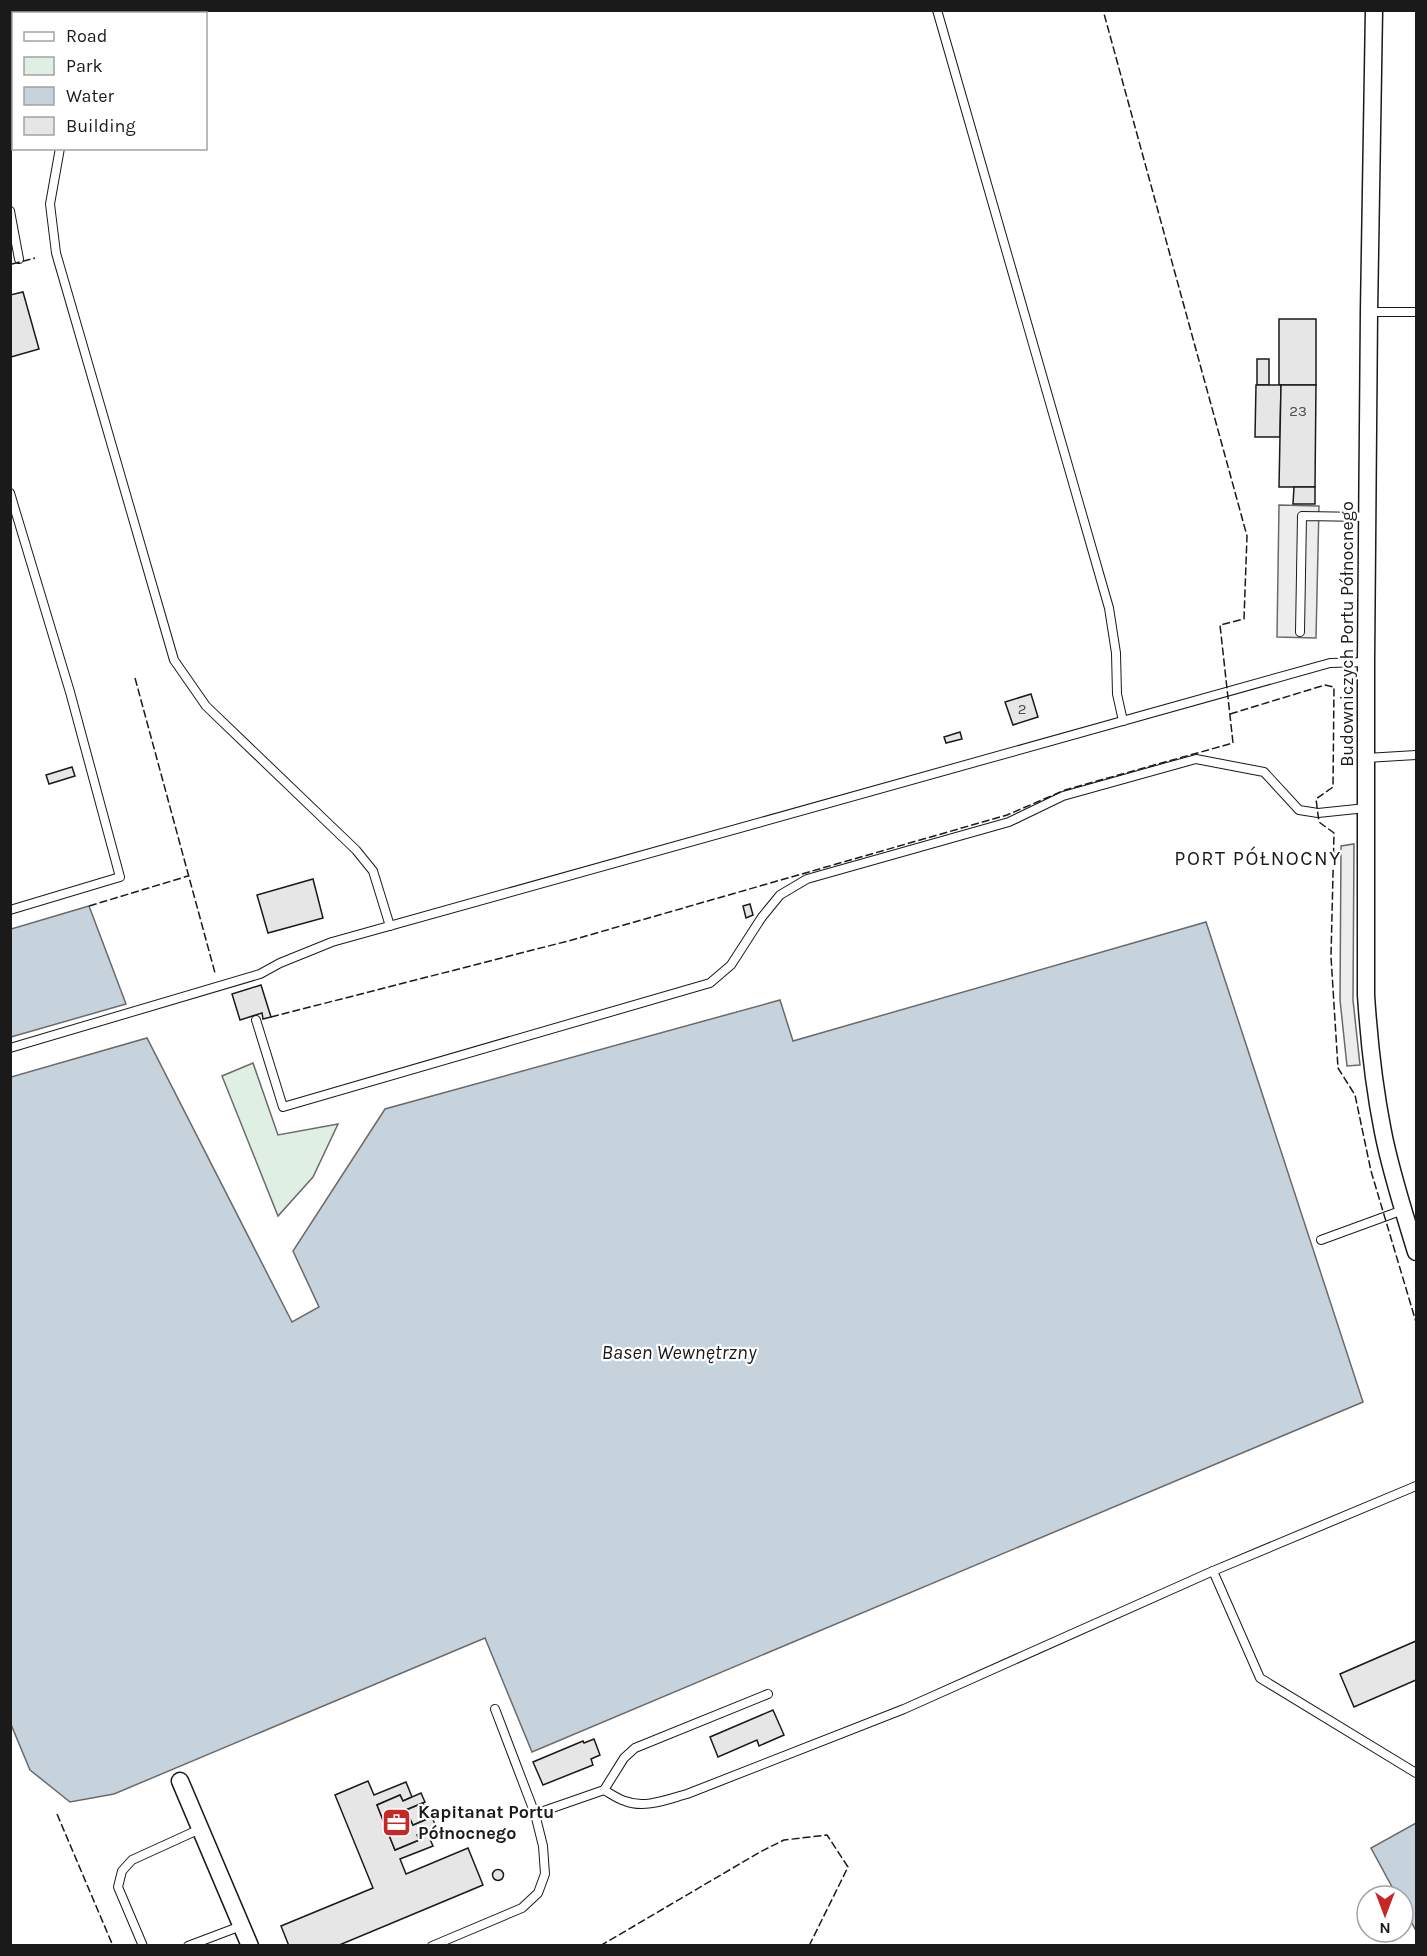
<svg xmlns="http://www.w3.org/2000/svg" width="1427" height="1956" font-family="Karla,sans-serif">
	<rect width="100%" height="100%" fill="#fff"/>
	<!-- green -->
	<polygon fill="#e0efe3" stroke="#6a6a6a" stroke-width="1.5" points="253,1063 278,1135 338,1124 313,1177 278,1216 222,1076"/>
	<!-- parking -->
	<g fill="#ededed" stroke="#6a6a6a" stroke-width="1.5">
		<polygon points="1279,505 1319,506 1316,638 1277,637"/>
		<polygon points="1354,844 1353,1000 1360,1065 1347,1066 1340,1000 1341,846"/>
	</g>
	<!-- water -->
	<g fill="#c6d2dc" stroke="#6a6a6a" stroke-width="1.5">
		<polygon points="89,906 126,1004 11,1037 11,929"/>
		<polygon points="1206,922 1363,1402 532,1752 485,1638 114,1794 70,1802 30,1770 10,1722 11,1077 147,1038 292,1322 319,1307 293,1251 385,1109 780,1000 793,1041"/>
		<polygon points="1416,1823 1416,1931 1403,1906 1403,1896 1397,1896 1371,1848"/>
	</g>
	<!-- building -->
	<g fill="#e6e6e6" stroke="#1a1a1a" stroke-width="1.5">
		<polygon points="23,292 39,349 11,357 10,295"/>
		<rect x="1279" y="319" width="37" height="66"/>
		<rect x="1257" y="359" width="12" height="26"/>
		<polygon points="1256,385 1281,385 1280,437 1255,437"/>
		<polygon points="1281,385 1316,385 1315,487 1279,487"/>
		<polygon points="1294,487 1315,487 1315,504 1293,504"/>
		<polygon points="1031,694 1038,717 1013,725 1005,702"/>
		<polygon points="960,732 962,739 946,743 944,737"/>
		<polygon points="72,767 75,776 49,784 46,775"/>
		<polygon points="313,879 323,918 268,933 257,895"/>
		<polygon points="750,904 753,915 746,918 743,906"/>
		<polygon points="261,985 271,1017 263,1019 262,1013 240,1020 232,994"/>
		<polygon points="1416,1641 1416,1680 1354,1707 1340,1674"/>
		<polygon points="773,1710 784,1735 759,1746 757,1740 718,1757 710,1737"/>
		<polygon points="594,1739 600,1755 591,1759 593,1765 543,1785 533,1762 583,1741 584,1743"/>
		<polygon points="368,1781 374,1795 406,1782 412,1797 403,1801 400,1795 377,1805 395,1850 419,1840 417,1835 426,1830 433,1846 400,1859 406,1874 468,1848 483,1885 337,1946 289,1946 281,1926 373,1888 335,1795"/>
		<polygon points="421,1793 425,1802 406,1810 413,1825 432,1817 436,1827 417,1835 419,1840 395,1850 377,1805 400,1795 403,1801"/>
		<polygon points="423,1803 429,1818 413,1825 406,1810"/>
		<circle cx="498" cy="1875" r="5.5"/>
	</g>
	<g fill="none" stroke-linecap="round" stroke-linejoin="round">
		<defs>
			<g id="service">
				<polyline points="937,10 1109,608 1116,653 1117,694 1123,721"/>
				<polyline points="108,14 109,10"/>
				<polyline points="60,148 50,204 56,253 174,660 206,706 356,850 373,871 390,926"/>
				<polyline points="10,211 19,259"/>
				<polyline points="1369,312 1416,312"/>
				<polyline points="10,493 70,692 120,877 10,910"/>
				<polyline points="1300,632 1302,516 1367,517"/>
				<polyline points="1366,758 1416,755"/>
				<polyline points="256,1020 283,1107 710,983 731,965 762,917 780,895 807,879 1009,822 1063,796 1196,759 1264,772 1299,810 1318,813 1366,808"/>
				<polyline points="10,1048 260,974 280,963 332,942 1330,663 1366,662"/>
				<polyline points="1321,1240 1403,1210"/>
				<polyline points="1416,1486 1213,1571 1260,1678 1416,1773"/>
				<polyline points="495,1709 535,1814 604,1790 624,1758 635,1748 768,1694"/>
				<path d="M604,1790C611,1794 618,1799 625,1801C645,1809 668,1799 687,1794L904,1709L1213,1571"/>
				<polyline points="143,1946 118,1887 122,1871 132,1860 200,1829"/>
				<polyline points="188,1946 241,1926"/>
				<polyline points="432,1946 522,1908 538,1893 545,1874 543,1846 535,1814"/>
			</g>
			<g id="minor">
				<path d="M1374,10L1369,312L1366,662V995C1369,1041 1374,1087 1383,1132C1391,1173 1404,1212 1416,1252"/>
				<polyline points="45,14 47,10"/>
				<polyline points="10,69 14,65"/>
				<polyline points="180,1781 250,1946"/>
			</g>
		</defs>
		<!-- service casing -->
		<use href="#service" stroke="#1a1a1a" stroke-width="10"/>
		<!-- minor casing -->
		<use href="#minor" stroke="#1a1a1a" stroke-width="19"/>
		<!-- service -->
		<use href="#service" stroke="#fff" stroke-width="8"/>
		<!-- minor -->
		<use href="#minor" stroke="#fff" stroke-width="16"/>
		<defs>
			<polyline id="rail" points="10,21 14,17"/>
		</defs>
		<!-- rail casing -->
		<use href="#rail" stroke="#1a1a1a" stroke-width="7"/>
		<!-- rail -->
		<use href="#rail" stroke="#fff" stroke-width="4.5" stroke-dasharray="14" stroke-linecap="butt"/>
		<!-- fence -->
		<g stroke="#1a1a1a" stroke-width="1.5" stroke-dasharray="8 3" stroke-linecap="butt">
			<polyline points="27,14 29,10"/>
			<polyline points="10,42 14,37"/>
			<polyline points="12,264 35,258"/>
			<polyline points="135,678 215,973"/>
			<polyline points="1230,714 1325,685 1334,687 1333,787 1316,799 1319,822 1334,833 1331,957 1338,1068 1355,1095 1371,1171 1416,1322"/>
			<polyline points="89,906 188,876"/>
			<polyline points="271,1017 572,940 1007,815 1065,790 1233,743 1220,625 1244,619 1247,536 1103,10"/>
			<polyline points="57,1814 113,1946"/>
			<polyline points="600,1946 760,1852 784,1840 827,1835 848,1867 809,1946"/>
		</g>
	</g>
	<!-- icons -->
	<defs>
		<symbol id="office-square" viewBox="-11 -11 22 22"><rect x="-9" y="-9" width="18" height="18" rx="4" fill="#c62828" stroke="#fff"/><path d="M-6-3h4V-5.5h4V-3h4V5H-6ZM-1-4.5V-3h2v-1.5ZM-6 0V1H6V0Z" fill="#fff"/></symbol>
	</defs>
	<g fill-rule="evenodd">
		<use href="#office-square" x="380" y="1806" width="33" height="33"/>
	</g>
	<g text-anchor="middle" stroke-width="4.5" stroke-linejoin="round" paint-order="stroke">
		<!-- number labels -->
		<g font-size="15" fill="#4d4d4d">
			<text x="1298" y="416">23</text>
			<text x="1022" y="714">2</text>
		</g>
		<!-- street labels -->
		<g font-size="18" fill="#1a1a1a" stroke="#fff">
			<text transform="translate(1347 634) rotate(-90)" y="6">Budowniczych Portu Północnego</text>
		</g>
		<!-- poi labels -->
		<g font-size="18" font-weight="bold" fill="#1a1a1a" stroke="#fff" text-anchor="start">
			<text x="418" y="1818">Kapitanat Portu<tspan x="418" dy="21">Północnego</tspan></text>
		</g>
		<!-- neighbourhood labels -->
		<g font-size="20" letter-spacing="1.5" fill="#1a1a1a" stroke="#fff">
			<text x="1258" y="865">PORT PÓŁNOCNY</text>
		</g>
		<!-- water labels -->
		<g font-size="20" font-style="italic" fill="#1a1a1a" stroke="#fff">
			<text x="679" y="1359">Basen Wewnętrzny</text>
		</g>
	</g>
	<!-- border -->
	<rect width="1427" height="1956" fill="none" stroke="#1a1a1a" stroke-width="24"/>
	<!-- legend -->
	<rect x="12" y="12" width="195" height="138" fill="#ffffff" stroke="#a3a3a3" stroke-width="1.5"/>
	<rect x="24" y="32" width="30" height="9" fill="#ffffff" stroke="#a3a3a3" stroke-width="1.5"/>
	<text x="66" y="42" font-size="18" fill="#1a1a1a">Road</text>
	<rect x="24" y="57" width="30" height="18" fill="#e0efe3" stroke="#a3a3a3" stroke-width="1.5"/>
	<text x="66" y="72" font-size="18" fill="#1a1a1a">Park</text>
	<rect x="24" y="87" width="30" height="18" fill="#c6d2dc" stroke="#a3a3a3" stroke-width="1.5"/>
	<text x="66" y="102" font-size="18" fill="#1a1a1a">Water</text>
	<rect x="24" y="117" width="30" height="18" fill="#e6e6e6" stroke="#a3a3a3" stroke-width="1.5"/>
	<text x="66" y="132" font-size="18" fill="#1a1a1a">Building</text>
	<!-- north arrow -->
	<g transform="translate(1385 1914) rotate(180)"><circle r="28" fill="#ffffff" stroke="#a3a3a3" stroke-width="1.5"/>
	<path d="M0-4.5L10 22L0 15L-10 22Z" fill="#c62828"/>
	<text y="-9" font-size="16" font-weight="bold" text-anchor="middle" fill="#1a1a1a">N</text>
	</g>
</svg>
